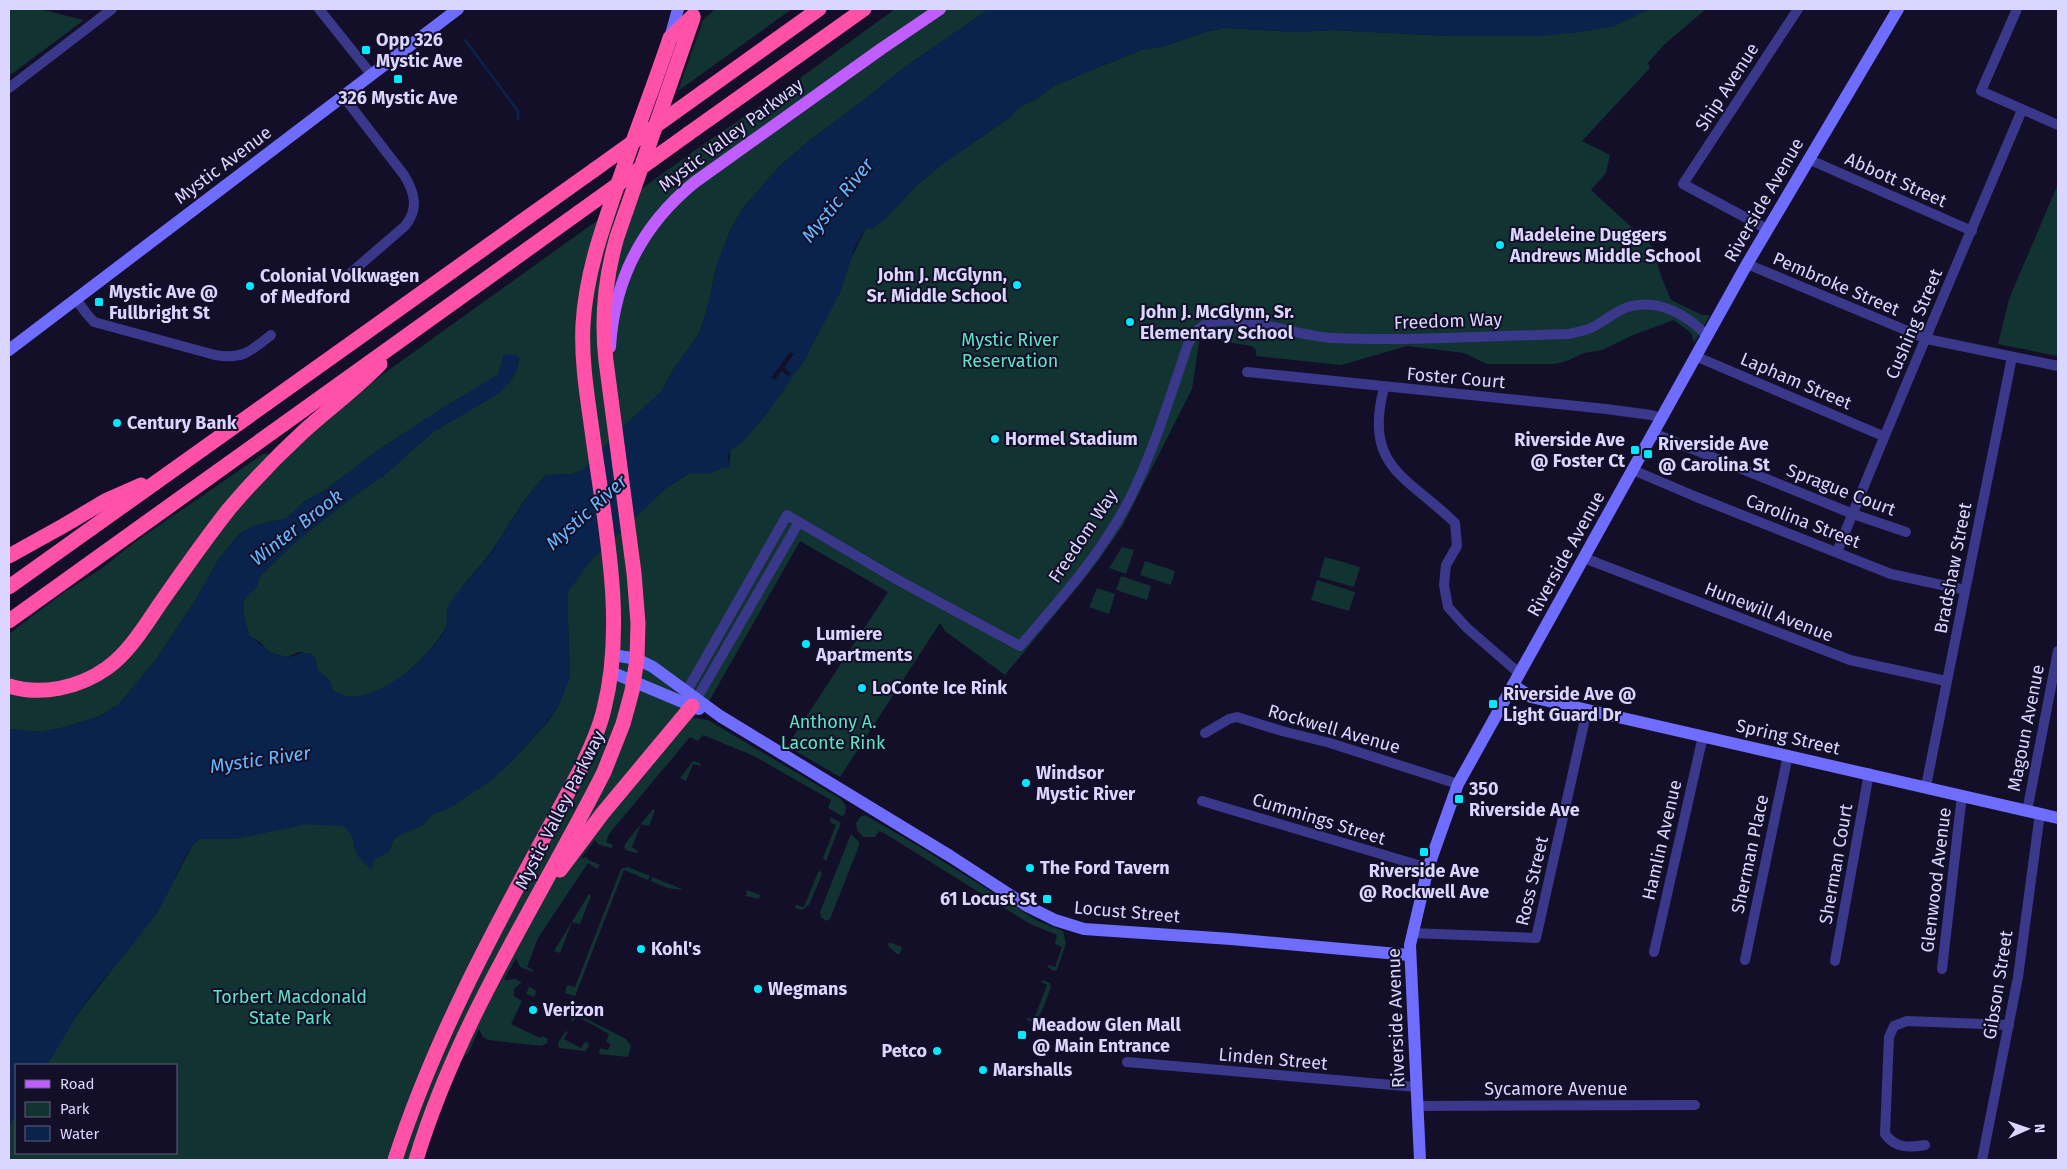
<svg xmlns="http://www.w3.org/2000/svg" width="2067" height="1169" font-family="'Fira Sans',sans-serif">
	<rect width="100%" height="100%" fill="#130f29"/>
	<!-- green -->
	<g fill="#113331">
		<polygon points="9,9 39,9 84,20 9,76"/>
		<polygon points="715,9 792,9 678,91 703,20"/>
		<path d="M895,9H989L905,67L859,104L810,140L778,168L743,208L731,229L716,267L709,302L700,332L673,370L662,391L623,427L583,470L572,474L546,475C524,497 510,524 493,549C484,563 472,574 462,587C453,599 452,617 445,629C427,660 369,716 332,690L330,681L317,670L316,661L311,654L299,652L287,657L270,653L260,642L249,636L244,616V600L260,576L295,542L362,490L382,477L433,432L497,394C509,384 518,374 519,358L504,355L498,375L449,404L380,449L327,489L305,501L287,518L253,526L239,534L219,559L195,601L155,661L119,704L100,716L66,727L40,732L9,729V634L59,596L102,568L135,542L263,454H287L379,377L708,141L785,89Z"/>
		<path d="M1650,9H1706L1665,44L1648,63L1650,68L1582,141L1610,155L1606,173L1591,190L1652,246L1662,279L1671,300L1702,315H1710L1694,343L1691,333L1674,320L1633,335L1602,350L1584,353L1567,361L1555,364H1487L1464,353L1407,346L1341,365L1256,356V350L1252,346L1202,338L1199,342L1192,389L1122,527L1090,572L1005,675L945,631L940,623L840,777L787,746L888,592L800,541L708,703L703,710L693,718L708,720L841,799L846,806L845,814L842,816L828,808L831,800L754,756L703,735L698,741L690,737L609,834L606,842L613,845L612,848L599,845L595,840L581,858L588,857L587,859L600,865L597,869L588,863L538,938L527,967L533,970V972L520,967L516,958L504,980L516,979L535,990L536,993L534,997L526,994L529,987L522,982L514,989V996L522,1001L511,1024L540,1038L542,1036L548,1039L547,1043L541,1046L488,1040L483,1037L479,1029L469,1052L456,1065L421,1160H9V1126L16,1114V1153H176V1065H47L66,1031L85,1004L156,914L193,844L200,839H233L306,824L338,825L344,826L353,836L354,846L359,857L372,861L389,851L393,840L400,835L423,825L433,814L451,807L491,780L510,763L547,723L558,707L570,676L567,596L569,590L591,560L666,488L690,473L716,471L730,462V450L744,440L764,417L805,359L843,283C847,263 858,246 866,228H872L886,218L916,186L945,162L1009,118L1019,107L1033,101L1055,85L1141,50L1162,47L1205,32L1226,28L1297,32L1332,30L1449,36H1529L1579,32L1614,26Z"/>
		<polygon points="2058,184 2058,346 2057,356 1998,344 2009,299"/>
		<polygon points="1122,547 1134,550 1126,574 1109,568"/>
		<polygon points="1325,557 1360,567 1354,587 1319,577"/>
		<polygon points="1145,561 1175,571 1171,585 1140,575"/>
		<polygon points="1121,576 1151,586 1147,600 1116,590"/>
		<polygon points="1317,580 1355,592 1349,611 1311,600"/>
		<polygon points="1097,588 1115,594 1109,614 1089,607"/>
		<polygon points="693,761 700,763 701,766 693,764 686,781 680,778"/>
		<polygon points="653,809 655,810 649,826 641,824 632,847 639,852 636,853 626,850 624,846 628,840"/>
		<polygon points="865,815 917,845 1038,921 1063,931 1066,943 1057,970 1054,971 1047,967 1049,965 1055,967 1062,947 1055,944 1057,935 1030,924 884,833 879,831 875,837 863,837 857,830 856,823 860,817"/>
		<polygon points="831,817 841,823 826,861 823,858 836,825 830,822"/>
		<polygon points="851,834 859,842 859,846 830,919 826,921 821,917 820,912"/>
		<polygon points="628,867 650,876 648,880 624,870 575,996 565,993 567,985 575,987 621,869"/>
		<polygon points="821,871 822,874 809,905 802,910 795,908 796,905 804,907 818,872"/>
		<polygon points="652,877 682,889 682,890 667,888 651,881"/>
		<polygon points="747,890 760,895 759,899 746,896"/>
		<polygon points="589,894 591,896 580,924 572,922 560,953 554,951"/>
		<polygon points="889,942 902,947 900,954 897,954 888,946"/>
		<path d="M1043,980L1050,983L1051,987C1047,996 1038,1033 1025,1018L1034,1019L1047,985L1041,982Z"/>
		<polygon points="575,1013 626,1039 631,1046 628,1057 599,1054 600,1048 608,1050 611,1044 606,1042 609,1034 577,1016 572,1022 571,1017"/>
		<polygon points="566,1031 568,1032 564,1039 581,1048 585,1042 588,1043 589,1046 585,1051 559,1048 558,1043"/>
	</g>
	<!-- water -->
	<path fill="#0a234c" d="M989,9H1650L1614,26L1579,32L1541,36H1449L1332,30L1297,32L1226,28L1204,32L1162,47L1141,50L1055,85L1033,101L1019,107L1009,118L945,162L916,186L886,218L872,229L866,228L855,247L840,293L805,359L764,417L744,440L730,450L728,457L730,468L724,467L708,474L690,473L666,488L591,560L569,590L567,596L570,676L558,707L547,722L510,763L491,780L451,807L433,814L423,825L400,835L393,840L389,851L373,861V868L371,869C367,865 362,862 359,857C353,846 355,834 343,826L306,824L233,839H200C185,847 172,888 162,904C143,935 117,963 94,991C76,1014 63,1040 47,1065H16V1114L9,1126V729L40,732L66,727L100,716L119,704L155,661L195,601L219,559L239,534L253,526L287,518L305,501L327,489L380,449L449,404L498,375L504,354L517,355C522,371 508,384 498,394L433,432L382,477L362,490L295,542L260,576L257,587L244,600V616L249,636C263,644 269,655 286,657C297,658 302,647 315,657L317,670L330,681L332,690C366,716 429,659 445,630C449,622 444,612 449,604C463,585 479,569 493,550C510,524 524,498 546,475L572,474L583,470L623,427L662,391L673,370L700,332L709,302L716,267L731,229L743,208L778,168L810,140L859,104L905,67Z"/>
	<!-- pier -->
	<polygon fill="#130f29" points="790,352 794,354 784,368 791,373 789,376 781,371 775,380 771,378"/>
	<g fill="none" stroke-linecap="round" stroke-linejoin="round">
		<!-- stream -->
		<polyline stroke="#0a234c" stroke-width="2.5" points="465,40 518,111 518,119"/>
		<!-- street -->
		<g stroke="#3a388a" stroke-width="10">
			<polyline points="319,9 371,74"/>
			<polyline points="2017,9 1981,91 2058,125"/>
			<polyline points="9,88 112,9"/>
			<path d="M343,96L404,175C415,193 419,209 405,226L346,277"/>
			<polyline points="1808,159 1972,231"/>
			<polyline points="1767,229 1683,184 1798,9"/>
			<polyline points="1747,264 1927,339 2058,366"/>
			<path d="M76,299L86,313L94,322L215,355C242,360 251,351 271,335"/>
			<polyline points="1695,356 1883,436"/>
			<polyline points="1247,372 1606,409 1651,415 1661,418"/>
			<path d="M1384,388C1363,467 1407,476 1455,523L1457,546L1446,565L1444,585L1448,607L1467,628L1520,674"/>
			<polyline points="1653,433 1853,514 1906,532"/>
			<polyline points="1633,470 1694,496 1891,574 1965,590"/>
			<path d="M1837,552C1897,404 1960,257 2022,110"/>
			<polyline points="1584,558 1850,660 1946,681"/>
			<path d="M684,696L787,515L896,579L1020,646C1060,600 1101,554 1129,500C1154,450 1170,397 1188,344C1195,331 1203,322 1219,321C1254,317 1296,336 1332,338C1411,341 1490,336 1569,334C1576,332 1584,331 1591,328C1604,322 1615,311 1628,307C1658,298 1688,315 1707,336"/>
			<polyline points="693,705 799,522"/>
			<polyline points="1205,733 1229,719 1237,717 1282,731 1330,743 1458,784"/>
			<polyline points="1926,786 2012,357"/>
			<polyline points="1202,801 1428,868"/>
			<polyline points="2027,811 2058,651"/>
			<polyline points="1412,933 1536,938 1587,710"/>
			<polyline points="1654,952 1703,736"/>
			<polyline points="1745,960 1788,755"/>
			<polyline points="1835,961 1869,773"/>
			<polyline points="1942,969 1962,795"/>
			<polyline points="1127,1062 1416,1087"/>
			<polyline points="1417,1106 1695,1105"/>
			<path d="M1925,1145C1909,1148 1895,1148 1885,1134L1889,1037L1894,1026L1907,1021L2009,1025"/>
			<polyline points="1982,1160 2018,977 2040,813"/>
		</g>
		<!-- secondary -->
		<g stroke="#6f6dff" stroke-width="12">
			<polyline points="670,38 678,9"/>
			<polyline points="9,350 458,9"/>
			<polyline points="613,655 637,659 653,667 720,716 950,856 1027,906 1055,920 1084,929 1231,939 1409,955"/>
			<polyline points="611,672 699,709"/>
			<polyline points="1513,685 1531,697 2058,818"/>
			<polyline points="1420,1160 1410,945 1428,868 1458,784 1747,264 1898,9"/>
		</g>
		<!-- primary -->
		<path stroke="#c05dff" stroke-width="12" d="M610,347C614,280 643,224 695,182L881,49L940,9"/>
		<!-- highway -->
		<g stroke="#ff51a7" stroke-width="15">
			<polyline points="703,92 819,9"/>
			<polyline points="688,134 864,9"/>
			<polyline points="9,556 63,526 107,500 141,485"/>
			<polyline points="9,587 594,170"/>
			<polyline points="9,621 578,213"/>
			<path d="M9,686C41,696 79,688 107,668C131,651 147,622 164,598C185,568 206,538 229,509C252,482 277,456 303,432C328,409 356,389 380,364"/>
			<polyline points="560,870 602,814 692,706"/>
			<path d="M395,1160C439,1023 512,898 579,772C589,752 599,731 604,709C626,623 605,525 593,438C588,400 581,363 583,324C586,274 602,229 619,181C635,134 654,86 670,38L693,16"/>
			<path d="M416,1160C458,1021 539,901 604,772L623,724L632,691L637,659L638,623L634,573L606,361C601,318 605,278 617,237L693,18"/>
		</g>
		<!-- highway-bridge -->
		<g stroke="#ff51a7" stroke-width="15">
			<polyline points="594,170 703,92"/>
			<polyline points="578,213 688,134"/>
		</g>
	</g>
	<!-- markers -->
	<g fill="#02e9ff" stroke="#130f29" stroke-width="2">
		<rect x="361" y="45" width="10" height="10" rx="2.5"/>
		<rect x="393" y="74" width="10" height="10" rx="2.5"/>
		<circle cx="1500" cy="245" r="5"/>
		<circle cx="1017" cy="285" r="5"/>
		<circle cx="250" cy="286" r="5"/>
		<rect x="94" y="297" width="10" height="10" rx="2.5"/>
		<circle cx="1130" cy="322" r="5"/>
		<circle cx="117" cy="423" r="5"/>
		<circle cx="995" cy="439" r="5"/>
		<rect x="1630" y="445" width="10" height="10" rx="2.5"/>
		<rect x="1643" y="449" width="10" height="10" rx="2.5"/>
		<circle cx="806" cy="644" r="5"/>
		<circle cx="862" cy="688" r="5"/>
		<rect x="1488" y="699" width="10" height="10" rx="2.5"/>
		<circle cx="1026" cy="783" r="5"/>
		<rect x="1454" y="794" width="10" height="10" rx="2.5"/>
		<rect x="1419" y="847" width="10" height="10" rx="2.5"/>
		<circle cx="1030" cy="868" r="5"/>
		<rect x="1042" y="894" width="10" height="10" rx="2.5"/>
		<circle cx="641" cy="949" r="5"/>
		<circle cx="758" cy="989" r="5"/>
		<circle cx="533" cy="1010" r="5"/>
		<rect x="1017" y="1030" width="10" height="10" rx="2.5"/>
		<circle cx="937" cy="1051" r="5"/>
		<circle cx="983" cy="1070" r="5"/>
	</g>
	<g text-anchor="middle" stroke-width="4" stroke-linejoin="round" paint-order="stroke">
		<!-- poi labels -->
		<g font-size="18" font-weight="bold" fill="#dad6ff" stroke="#130f29" text-anchor="start">
			<text x="376" y="46">Opp 326<tspan x="376" dy="21">Mystic Ave</tspan></text>
			<text x="398" y="104" text-anchor="middle">326 Mystic Ave</text>
			<text x="1510" y="241">Madeleine Duggers<tspan x="1510" dy="21">Andrews Middle School</tspan></text>
			<text x="1007" y="281" text-anchor="end">John J. McGlynn,<tspan x="1007" dy="21">Sr. Middle School</tspan></text>
			<text x="260" y="282">Colonial Volkwagen<tspan x="260" dy="21">of Medford</tspan></text>
			<text x="109" y="298">Mystic Ave @<tspan x="109" dy="21">Fullbright St</tspan></text>
			<text x="1140" y="318">John J. McGlynn, Sr.<tspan x="1140" dy="21">Elementary School</tspan></text>
			<text x="127" y="429">Century Bank</text>
			<text x="1005" y="445">Hormel Stadium</text>
			<text x="1625" y="446" text-anchor="end">Riverside Ave<tspan x="1625" dy="21">@ Foster Ct</tspan></text>
			<text x="1658" y="450">Riverside Ave<tspan x="1658" dy="21">@ Carolina St</tspan></text>
			<text x="816" y="640">Lumiere<tspan x="816" dy="21">Apartments</tspan></text>
			<text x="872" y="694">LoConte Ice Rink</text>
			<text x="1503" y="700">Riverside Ave @<tspan x="1503" dy="21">Light Guard Dr</tspan></text>
			<text x="1036" y="779">Windsor<tspan x="1036" dy="21">Mystic River</tspan></text>
			<text x="1469" y="795">350<tspan x="1469" dy="21">Riverside Ave</tspan></text>
			<text x="1040" y="874">The Ford Tavern</text>
			<text x="1424" y="877" text-anchor="middle">Riverside Ave<tspan x="1424" dy="21">@ Rockwell Ave</tspan></text>
			<text x="1037" y="905" text-anchor="end">61 Locust St</text>
			<text x="651" y="955">Kohl's</text>
			<text x="768" y="995">Wegmans</text>
			<text x="543" y="1016">Verizon</text>
			<text x="1032" y="1031">Meadow Glen Mall<tspan x="1032" dy="21">@ Main Entrance</tspan></text>
			<text x="927" y="1057" text-anchor="end">Petco</text>
			<text x="993" y="1076">Marshalls</text>
		</g>
		<!-- street labels -->
		<g font-size="18" fill="#dad6ff" stroke="#130f29">
			<text transform="translate(1727 87) rotate(-57)" y="6">Ship Avenue</text>
			<text transform="translate(731 135) rotate(-37)" y="6">Mystic Valley Parkway</text>
			<text transform="translate(223 165) rotate(-37)" y="6">Mystic Avenue</text>
			<text transform="translate(1896 180) rotate(24)" y="6">Abbott Street</text>
			<text transform="translate(1764 200) rotate(-60)" y="6">Riverside Avenue</text>
			<text transform="translate(1836 284) rotate(23)" y="6">Pembroke Street</text>
			<text transform="translate(1448 321) rotate(-2)" y="6">Freedom Way</text>
			<text transform="translate(1914 324) rotate(-67)" y="6">Cushing Street</text>
			<text transform="translate(1456 378) rotate(5)" y="6">Foster Court</text>
			<text transform="translate(1796 381) rotate(23)" y="6">Lapham Street</text>
			<text transform="translate(1841 490) rotate(21)" y="6">Sprague Court</text>
			<text transform="translate(1803 521) rotate(21)" y="6">Carolina Street</text>
			<text transform="translate(1083 536) rotate(-56)" y="6">Freedom Way</text>
			<text transform="translate(1566 554) rotate(-61)" y="6">Riverside Avenue</text>
			<text transform="translate(1953 568) rotate(-79)" y="6">Bradshaw Street</text>
			<text transform="translate(1769 612) rotate(21)" y="6">Hunewill Avenue</text>
			<text transform="translate(2026 728) rotate(-79)" y="6">Magoun Avenue</text>
			<text transform="translate(1334 729) rotate(16)" y="6">Rockwell Avenue</text>
			<text transform="translate(1788 737) rotate(13)" y="6">Spring Street</text>
			<text transform="translate(560 810) rotate(-63)" y="6">Mystic Valley Parkway</text>
			<text transform="translate(1319 819) rotate(17)" y="6">Cummings Street</text>
			<text transform="translate(1662 840) rotate(-77)" y="6">Hamlin Avenue</text>
			<text transform="translate(1750 854) rotate(-78)" y="6">Sherman Place</text>
			<text transform="translate(1836 864) rotate(-80)" y="6">Sherman Court</text>
			<text transform="translate(1936 880) rotate(-83)" y="6">Glenwood Avenue</text>
			<text transform="translate(1532 881) rotate(-77)" y="6">Ross Street</text>
			<text transform="translate(1127 912) rotate(5)" y="6">Locust Street</text>
			<text transform="translate(1998 985) rotate(-81)" y="6">Gibson Street</text>
			<text transform="translate(1396 1018) rotate(-92)" y="6">Riverside Avenue</text>
			<text transform="translate(1273 1059) rotate(5)" y="6">Linden Street</text>
			<text x="1556" y="1095">Sycamore Avenue</text>
		</g>
		<!-- park labels -->
		<g font-size="18" fill="#5ce5c1" stroke="#130f29">
			<text x="1010" y="346">Mystic River<tspan x="1010" dy="21">Reservation</tspan></text>
			<text x="833" y="728">Anthony A.<tspan x="833" dy="21">Laconte Rink</tspan></text>
			<text x="290" y="1003">Torbert Macdonald<tspan x="290" dy="21">State Park</tspan></text>
		</g>
		<!-- water labels -->
		<g font-size="19" font-style="italic" fill="#64b9ff" stroke="#130f29">
			<text transform="translate(837 200) rotate(-51)" y="7">Mystic River</text>
			<text transform="translate(586 512) rotate(-42)" y="7">Mystic River</text>
			<text transform="translate(296 527) rotate(-38)" y="7">Winter Brook</text>
			<text transform="translate(260 759) rotate(-8)" y="7">Mystic River</text>
		</g>
	</g>
	<!-- border -->
	<rect width="2067" height="1169" fill="none" stroke="#dad6ff" stroke-width="20"/>
	<!-- legend -->
	<rect x="15" y="1064" width="162" height="90" fill="#130f29" stroke="#635f7f"/>
	<rect x="25" y="1080" width="25" height="8" fill="#c05dff" stroke="#635f7f"/>
	<text x="60" y="1089" font-size="15" fill="#dad6ff">Road</text>
	<rect x="25" y="1102" width="25" height="15" fill="#113331" stroke="#635f7f"/>
	<text x="60" y="1114" font-size="15" fill="#dad6ff">Park</text>
	<rect x="25" y="1126" width="25" height="15" fill="#0a234c" stroke="#635f7f"/>
	<text x="60" y="1139" font-size="15" fill="#dad6ff">Water</text>
	<!-- north arrow -->
	<g transform="translate(2027 1129) rotate(88)" stroke="#130f29" stroke-width="4" paint-order="stroke">
	<path d="M0-4L9 19L0 12L-9 19Z" fill="#dad6ff"/>
	<text y="-8" font-size="14" font-weight="bold" text-anchor="middle" fill="#dad6ff">N</text>
	</g>
</svg>
